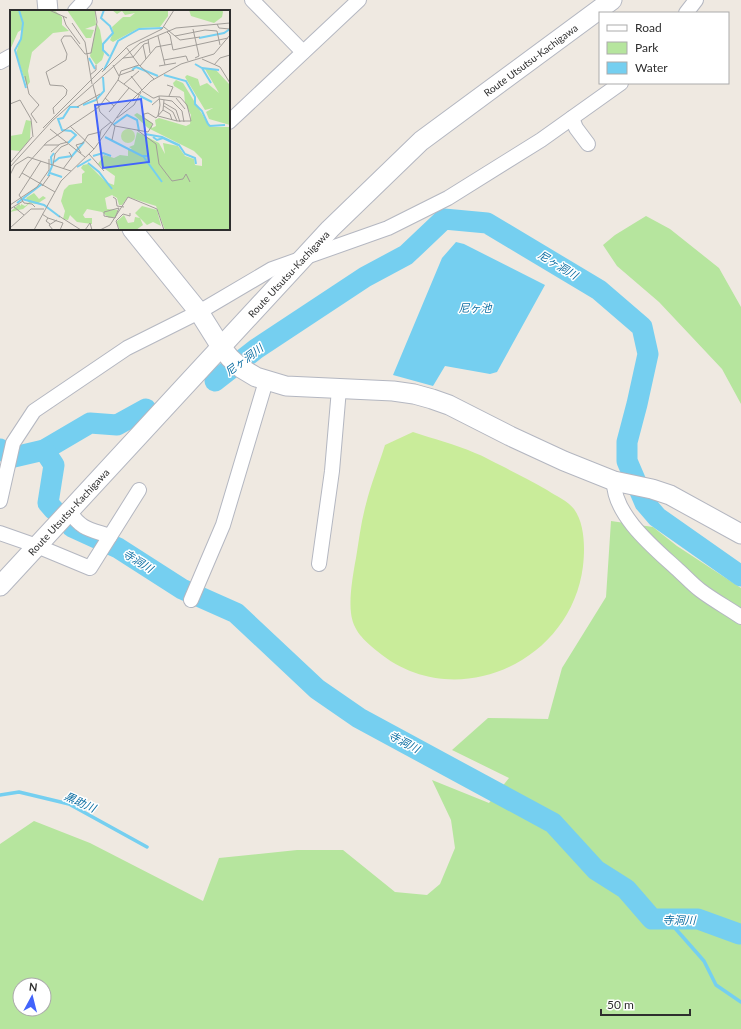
<svg xmlns="http://www.w3.org/2000/svg" width="741" height="1029" font-family="Lato,'Noto Sans JP',sans-serif">
	<rect width="100%" height="100%" fill="#efe9e1"/>
	<!-- green -->
	<g fill="#b6e59e" fill-rule="evenodd">
		<polygon points="646,216 670,229 719,268 741,307 741,404 722,369 659,302 617,266 603,245 615,235"/>
		<path d="M611,521L653,527L677,546L741,588V1029H0V844L34,821L90,843L203,901L219,858L297,850H343L395,892L427,895L440,884L455,848L451,820L432,780L489,803L509,778L452,750L488,718L548,719L562,668L606,597ZM20,985H44V1009H20Z"/>
	</g>
	<!-- pitch -->
	<path fill="#c9ec9a" d="M413,432C433,439 455,444 475,453C484,456 493,462 502,466C517,474 532,481 547,490C556,496 568,501 574,509C585,524 585,549 583,566C571,664 453,715 377,651C364,640 353,631 351,613C349,598 353,574 356,558C359,540 361,522 366,504C371,484 379,464 385,445Z"/>
	<!-- water -->
	<polygon fill="#75cff0" points="456,242 464,244 545,285 497,372 490,374 445,366 433,386 393,375 442,258"/>
	<g fill="none" stroke-linecap="round" stroke-linejoin="round">
		<!-- stream -->
		<g stroke="#75cff0" stroke-width="3.5">
			<polyline points="0,795 19,792 69,804 147,847"/>
			<polyline points="667,919 704,961 716,985 741,1002"/>
		</g>
		<!-- river -->
		<g stroke="#75cff0" stroke-width="21">
			<polyline points="215,381 256,349 365,277 406,255 444,219 487,223 599,290 642,327 648,354 637,404 627,442 627,461 645,503 657,517 741,576"/>
			<polyline points="0,449 14,457 44,450 90,423 117,425 146,409"/>
			<polyline points="44,450 54,465 48,503 54,510"/>
			<polyline points="72,527 118,548 182,589 236,613 317,689 359,718 553,823 596,870 626,889 652,919 698,919 739,934"/>
		</g>
		<defs>
			<g id="street">
				<polyline points="252,0 303,52"/>
				<polyline points="75,11 85,0"/>
				<polyline points="686,13 696,0"/>
				<polyline points="0,62 11,56"/>
				<polyline points="572,118 576,128 588,144"/>
				<polyline points="229,122 359,0"/>
				<path d="M614,481C613,514 653,547 676,568C684,575 692,584 700,590C713,600 728,608 741,617"/>
				<polyline points="0,501 13,443 34,411 127,348 199,312 272,269 388,228 448,198 541,140 621,83"/>
				<path d="M69,511C82,530 89,529 110,536"/>
				<polyline points="0,533 37,546 90,568 139,490"/>
				<polyline points="319,564 332,471 339,389"/>
				<polyline points="191,600 223,525 266,381"/>
			</g>
			<g id="secondary">
				<polyline points="47,0 48,11"/>
				<polyline points="132,229 199,312 221,347 230,358 241,368 256,377 286,386 393,391 414,394 432,399 449,405 510,436 564,461 614,481 652,489 670,495 741,534"/>
				<path id="s1" d="M0,586L330,229L421,141L612,0"/>
			</g>
		</defs>
		<!-- street casing -->
		<use href="#street" stroke="#b4b7c1" stroke-width="16"/>
		<!-- secondary casing -->
		<use href="#secondary" stroke="#b4b7c1" stroke-width="21"/>
		<!-- street -->
		<use href="#street" stroke="#fff" stroke-width="14"/>
		<!-- secondary -->
		<use href="#secondary" stroke="#fff" stroke-width="19"/>
	</g>
	<g text-anchor="middle" stroke-width="3" stroke-linejoin="round" paint-order="stroke">
		<!-- street labels -->
		<g font-size="10" fill="#2e2e2e" stroke="#fff">
			<text dy="4" stroke="none"><textPath href="#s1" startOffset="749">Route Utsutsu-Kachigawa</textPath></text>
			<text dy="4" stroke="none"><textPath href="#s1" startOffset="425">Route Utsutsu-Kachigawa</textPath></text>
			<text dy="4" stroke="none"><textPath href="#s1" startOffset="101">Route Utsutsu-Kachigawa</textPath></text>
		</g>
		<!-- water labels -->
		<g font-size="11" font-style="italic" fill="#0d6fa3" stroke="#fff">
			<text transform="translate(558 265) rotate(31)" y="4">尼ヶ洞川</text>
			<text x="475" y="312">尼ヶ池</text>
			<text transform="translate(244 360) rotate(-37)" y="4">尼ヶ洞川</text>
			<text transform="translate(138 561) rotate(32)" y="4">寺洞川</text>
			<text transform="translate(404 742) rotate(28)" y="4">寺洞川</text>
			<text transform="translate(80 802) rotate(24)" y="4">黒助川</text>
			<text transform="translate(679 920) rotate(1)" y="4">寺洞川</text>
		</g>
	</g>
	<!-- overview -->
	<g transform="translate(10 10)">
		<rect width="220" height="220" fill="#efe9e1"/>
		<path d="M0,0H44L52,7V15L59,21L43,23L22,42L18,61L20,72L17,76L6,44L13,19L8,22L0,40ZM57,0H85L86,15L75,19L84,20L81,28H76ZM102,0H158V6L150,17L129,18L103,32L100,30L103,23L102,17L113,7H120L125,3L115,5L112,1L107,4ZM179,0H212L213,2L212,7L204,13L181,6ZM87,14L90,20L94,44L92,50L86,55L80,46ZM195,59H205L220,75V115L199,109L196,102L203,98L195,100L175,67L177,65L188,69L190,76L197,73L209,83ZM166,70L173,73L200,117H220V220H155L146,196L118,187L112,195H109L107,188L102,185L95,188L97,199L108,200L105,207L99,208L92,202L77,199L73,205L75,208H82V214L67,212L60,205L58,210L53,209L55,201L51,191L54,180L59,175L72,173V164L75,162L71,158L73,155L78,154L96,172L104,175L105,166L88,154L94,145L104,148L110,145L118,146V139H122L119,137L124,135L127,122L149,133L155,144L153,133L168,136L175,146L184,149L185,155L192,156V149L184,141L138,118L124,105L127,103L132,106L142,113V118L146,116L145,110L149,108L176,116L180,114L181,105L175,93L174,82L164,76L163,73ZM16,110L21,111L20,129L10,141L0,140V126L12,124ZM24,183L29,189L33,186L36,188L27,194L20,193L13,199L0,202L9,194L11,196V194L15,196L19,193L16,188ZM132,196L147,200L151,216L143,212L137,215L125,203ZM114,205L118,213L124,212L125,207L130,208L133,215L126,220H110L106,212Z" fill="#b6e59e"/>
		<path d="M111 126a7 7 0 1 1 14 0a7 7 0 1 1-14 0Z" fill="#c9ec9a"/>
		<path fill="none" stroke="#75cff0" stroke-width="2" d="M9,0L13,13L11,29L5,40L16,78M94,0L91,8L100,16L103,23L93,34V40L99,46M189,28L214,23L220,19M79,48L85,59M185,54L192,58L209,60M192,58L201,73M94,60L108,31L129,19L153,18M122,60L126,57L148,66M154,65L176,71L185,87V94L192,101L198,114M130,86L142,92M73,95L86,90L94,81L93,67M198,114L200,116L215,115M103,115L117,105L127,110L129,121M135,124L152,127L169,135L175,144L185,148L186,154M95,127L132,146H138M143,127L147,130L153,128L168,135M58,133L66,125L61,121L52,120L48,109L53,108L60,97H69M83,146L93,143L101,146M133,146L152,172M44,152L49,148L62,146L74,132M78,153L89,162L102,179M67,157L81,149M40,163L52,167M38,166L42,156L41,147L44,143M12,189L34,195L50,207M7,193L32,174"/>
		<path fill="none" stroke="#a29e99" stroke-width="1" d="M39,0L57,8M53,6L56,15L70,34M62,13L75,32L82,74M207,14L209,18L220,19M154,17L170,30L190,27M183,19L189,46L185,48M157,22L160,25L163,40L218,28M148,26L155,55M165,26L195,20L207,21L210,35M138,29L140,43M133,35L136,49M116,37L129,55L144,69M113,48L123,47L134,34L138,33M192,49L210,57L220,73M154,50L176,46L178,51M103,55L109,66M204,55L210,48L220,45M130,56L146,37L162,34M149,56L166,53M92,62L118,36L152,19L164,0M80,65L86,60V55M110,65L124,60M15,66L19,84L29,95L21,104L27,113M121,66L132,80M108,70L129,85M114,74L129,61M83,75L90,102L105,116L138,122L143,114L134,108V104L138,103L146,108L153,100L154,90M157,75L163,77L159,86M132,81L143,88H144L149,86H151L170,87L177,95L181,111H167L148,106L150,95L149,86M95,88L104,96M166,88L175,99M154,93L166,100L170,112M0,94L10,90L21,109L23,127M142,95L149,89L162,91L172,101L174,112M154,96L163,102L167,111M67,97L90,84M153,100L160,104L162,110M99,102L119,78M44,104L43,98L56,85L57,80L53,76L40,75L36,62L56,50L57,44L51,30L54,26H61L75,44L81,43L87,12L85,0M107,108L124,95L131,82M60,116L84,139M33,118L93,58M40,119L75,147M127,120L146,134L149,154L162,171L173,169L176,164L180,172M102,130L105,116M89,131L91,120L101,112M34,135H49M41,142L50,134L58,132M71,143L66,135L73,133L78,125L90,122M79,144L94,161M0,153L22,127M43,155L45,144L51,137L58,134M0,157L42,111L130,33L166,18L220,13M53,159L62,147L59,142M12,163L45,182M0,165L5,155L18,147L61,161M9,168L18,153L37,132L89,97L108,70L111,61L129,55M32,176L40,165M103,187L106,189L107,196L114,197M0,195L27,177L39,160V149M4,197L14,205M25,197L22,194L14,193L9,185L31,151M109,198L105,208L94,206V202ZM0,199L13,191M32,204L38,208L36,211L40,214M49,206L71,220M38,208L53,213L50,220M0,218L21,199H34M24,220L51,171L84,139L112,100L141,71L171,54L204,44L220,25M43,220L39,215L47,210M75,220L80,213L82,220M90,220L100,215L118,187L147,199L154,220M109,220L106,211L113,204L120,206V203"/>
		<path fill="#4264fb" fill-opacity="0.15" stroke="#4264fb" stroke-width="2" d="M131,89L139,152L93,158L85,95Z"/>
		<rect width="220" height="220" fill="none" stroke="#2e2e2e" stroke-width="2"/>
	</g>
	<!-- legend -->
	<rect x="599" y="12" width="130" height="72" fill="#ffffff" stroke="#ababab"/>
	<rect x="607" y="25" width="20" height="6" fill="#ffffff" stroke="#ababab"/>
	<text x="635" y="32" font-size="12" fill="#2e2e2e">Road</text>
	<rect x="607" y="42" width="20" height="12" fill="#b6e59e" stroke="#ababab"/>
	<text x="635" y="52" font-size="12" fill="#2e2e2e">Park</text>
	<rect x="607" y="62" width="20" height="12" fill="#75cff0" stroke="#ababab"/>
	<text x="635" y="72" font-size="12" fill="#2e2e2e">Water</text>
	<!-- north arrow -->
	<g transform="translate(32 997) rotate(7)"><circle r="19" fill="#ffffff" stroke="#ababab"/>
	<path d="M0-3L7 15L0 10L-7 15Z" fill="#4264fb"/>
	<text y="-6" font-size="11" font-weight="bold" text-anchor="middle" fill="#2e2e2e">N</text>
	</g>
	<!-- scale -->
	<path d="M601 1009v6h89v-6" fill="none" stroke="#2e2e2e" stroke-width="2"/>
	<text x="607" y="1009" font-size="12" fill="#2e2e2e" stroke="#ffffff" stroke-width="3" paint-order="stroke">50 m</text>
</svg>
